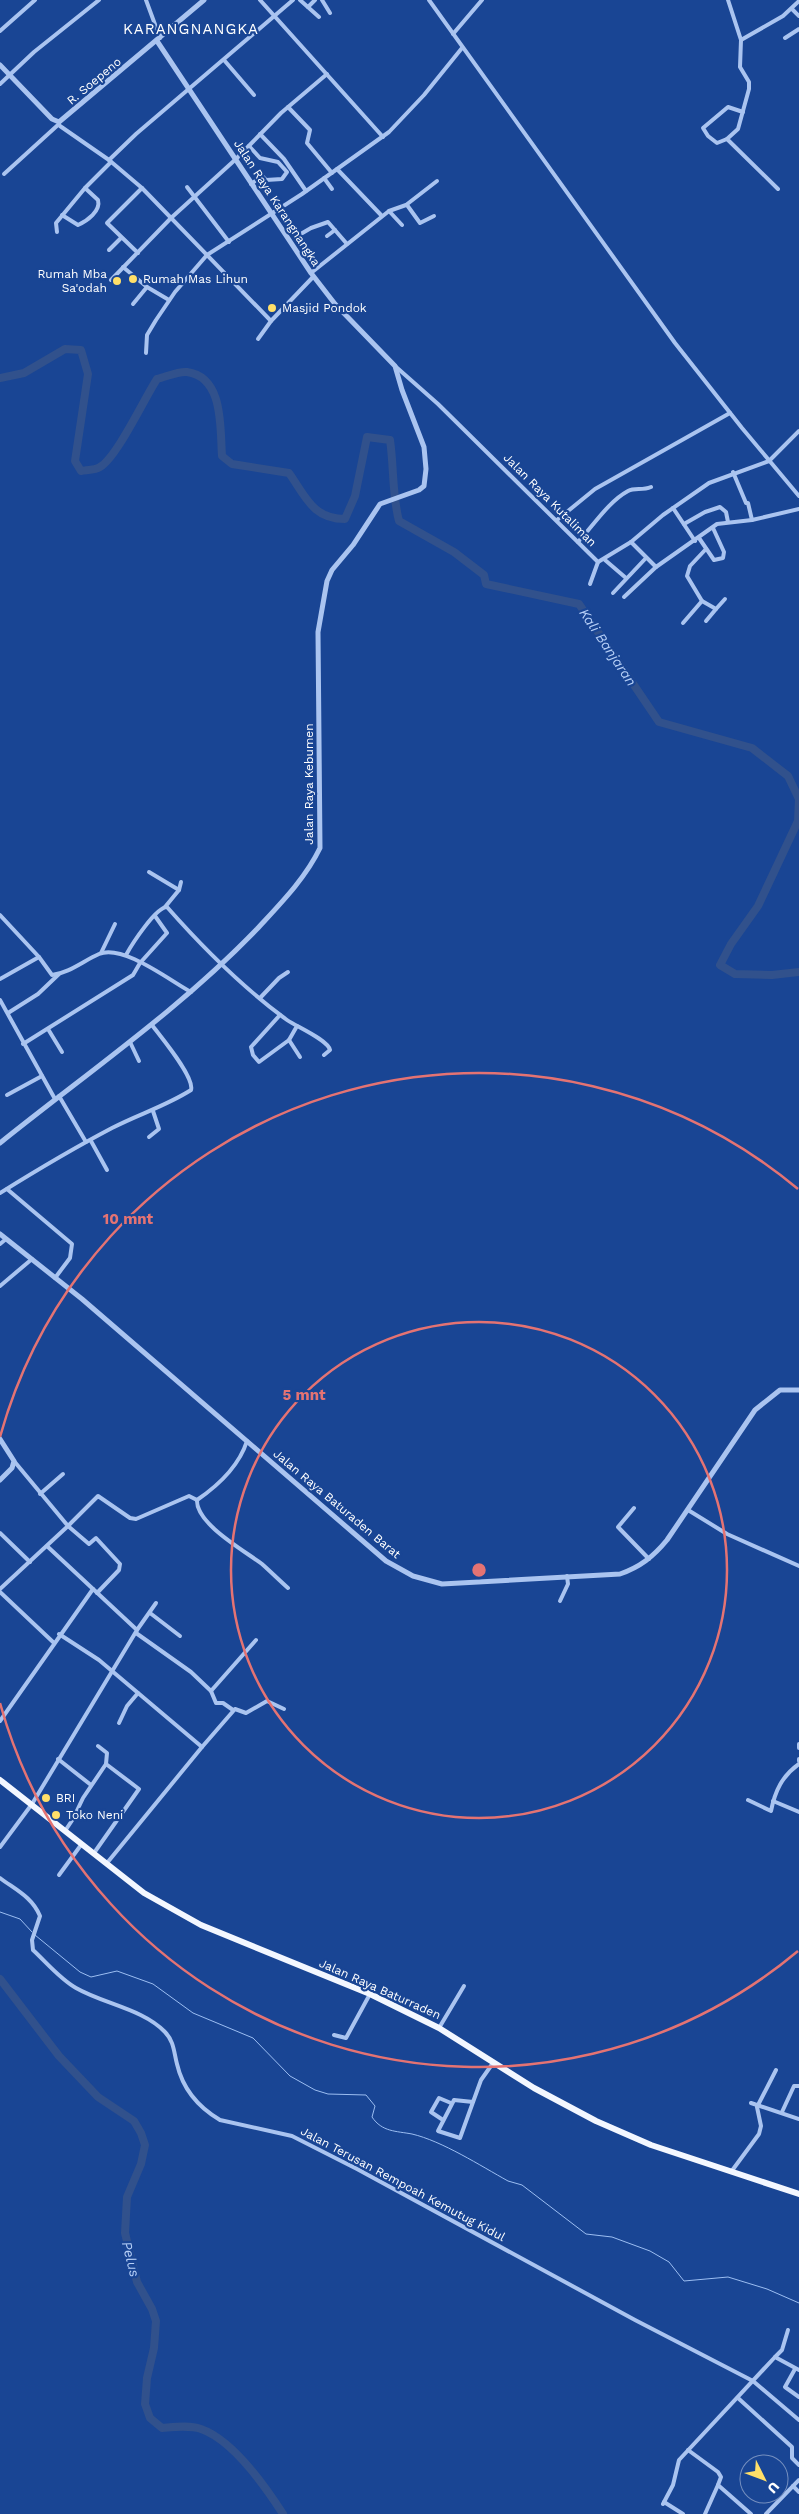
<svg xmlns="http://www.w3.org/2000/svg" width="799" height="2514" font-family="'Work Sans',sans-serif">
	<rect width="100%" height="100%" fill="#194594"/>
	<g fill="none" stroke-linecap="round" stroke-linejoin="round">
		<!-- stream -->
		<g stroke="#9cbef2" stroke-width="1">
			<polyline points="0,1912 20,1919 32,1932"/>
			<path d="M35,1935L80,1972L91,1977L117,1971L153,1984L193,2013L253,2038L290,2076L315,2090L328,2094L366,2095L375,2106L372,2117C382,2132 396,2131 412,2134C442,2141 481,2166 508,2181L522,2185L586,2234L612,2237L650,2251L669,2262L684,2281L728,2277L767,2289L799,2303"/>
		</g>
		<!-- river -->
		<g stroke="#31518c" stroke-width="8">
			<path d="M0,378L24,373L65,349L81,350L88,374L75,461L81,471C87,470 96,470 100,467C117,457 144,399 157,379C166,377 178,371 187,372C224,377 220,428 222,456L232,464L289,473C306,497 313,519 345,519L355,496L367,437L390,440C394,467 392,495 399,521L454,552L484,575L486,584L579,604L659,722L752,748L788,776L799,799L798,821L758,906L731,944L720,965L735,974L772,975L799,972"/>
			<path d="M0,1979L59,2056L98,2097L134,2121L141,2133L145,2145L141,2164L127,2197L125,2233L137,2282L152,2309L156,2321L154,2348L147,2378L145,2404L150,2418L162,2428C175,2427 189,2425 201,2429C233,2440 265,2486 283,2514"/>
		</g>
		<!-- minor -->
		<g stroke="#aac4f0" stroke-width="4">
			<polyline points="146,0 160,38"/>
			<polyline points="260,0 383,137"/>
			<polyline points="300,0 319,17"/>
			<polyline points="322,0 330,13"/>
			<polyline points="429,0 675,343 742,428 799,496"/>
			<polyline points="728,0 741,40 740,67 749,82 749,89 738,129 727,139 778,189"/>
			<polyline points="308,7 315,0"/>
			<polyline points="792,9 799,16"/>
			<polyline points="0,31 35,0"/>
			<polyline points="453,34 482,0"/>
			<polyline points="785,38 799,29"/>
			<polyline points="741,40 783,16 799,1"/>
			<polyline points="224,60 254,95"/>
			<polyline points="0,84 34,52 99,0"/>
			<polyline points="288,107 310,130 307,143 332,173"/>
			<polyline points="60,126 109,160 142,188 271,321 313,277"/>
			<polyline points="260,134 284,159 306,191"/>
			<polyline points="727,139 717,143 708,136 703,128 728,107 743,112"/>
			<polyline points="249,146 260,158 278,162 287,172 282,179 266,180 262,176 251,184"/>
			<polyline points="109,160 136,134 293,0"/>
			<polyline points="337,169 381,215"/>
			<polyline points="4,174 59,124"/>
			<polyline points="324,178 332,189"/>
			<polyline points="187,187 229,242"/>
			<polyline points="407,205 420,223 434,216"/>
			<polyline points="389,211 406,205 437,181"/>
			<path d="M62,215L78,225C87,221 101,211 98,200L85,188"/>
			<polyline points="57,232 56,223 85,188 111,162"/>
			<polyline points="299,235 311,228 328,222 347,244"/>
			<polyline points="327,236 335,230"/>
			<polyline points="109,250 121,238"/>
			<polyline points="138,253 107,223 142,188"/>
			<polyline points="123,267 147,287 169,300"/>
			<polyline points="311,273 389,211 402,225"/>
			<polyline points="111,280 171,218 236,159 281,113 327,74"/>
			<polyline points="133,304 147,287"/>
			<polyline points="258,339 271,321"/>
			<polyline points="146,353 147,335 156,320 175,292 207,255 302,194 389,132 424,95 462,48"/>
			<polyline points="395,366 438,404 598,562 631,542 663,515 709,483 769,461 799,431"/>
			<polyline points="733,472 746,503 748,503 752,520"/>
			<polyline points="673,508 695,541"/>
			<polyline points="557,520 595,489 730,413"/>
			<polyline points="684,524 705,512 720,507 726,512 728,522"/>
			<polyline points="699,538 714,560 723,558 724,552 713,528"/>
			<path d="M578,542C594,525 608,502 628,491C635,487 642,491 651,487"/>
			<polyline points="631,542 656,567 717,524 752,520 799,509"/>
			<polyline points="706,549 690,566 687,576 702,601 716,609 725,599"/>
			<polyline points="605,560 626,578"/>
			<polyline points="590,584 598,562"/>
			<polyline points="613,593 646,558"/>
			<polyline points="624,597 656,567"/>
			<polyline points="706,621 716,609"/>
			<polyline points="683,623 702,601"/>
			<polyline points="149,872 179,890"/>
			<polyline points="165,907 179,890 181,882"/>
			<polyline points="0,915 39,957"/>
			<polyline points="101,953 115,924"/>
			<path d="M126,955C132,944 156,907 167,907C204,949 242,987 287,1020C297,1027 328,1040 330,1050L324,1055"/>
			<path d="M0,979L39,957L52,975C69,973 83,961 99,954C123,944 169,980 191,992"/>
			<polyline points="260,998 279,978 288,972"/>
			<polyline points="0,1000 55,1099"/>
			<polyline points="8,1013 38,994 59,974"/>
			<polyline points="280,1015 251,1047 253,1055 259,1062 289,1040 297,1026"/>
			<polyline points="48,1029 62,1052"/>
			<polyline points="289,1040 300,1057"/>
			<polyline points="130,1042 139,1061"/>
			<polyline points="23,1044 133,975 140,963 167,933 155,916"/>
			<polyline points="7,1095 42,1076"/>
			<polyline points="59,1096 86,1142"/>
			<polyline points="149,1137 159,1129 153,1111"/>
			<polyline points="91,1141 107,1170"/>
			<polyline points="7,1189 72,1244 70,1258 55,1278"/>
			<path d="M0,1193C37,1170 74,1148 112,1128C139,1114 166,1106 191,1090C195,1077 160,1036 152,1025"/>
			<polyline points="0,1244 6,1239"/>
			<polyline points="0,1286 32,1259"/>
			<polyline points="40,1494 63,1474"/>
			<path d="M197,1500C196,1524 245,1551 262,1564C271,1572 279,1580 288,1588"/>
			<path d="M197,1500C219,1485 239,1466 247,1441"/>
			<polyline points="634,1508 618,1527 649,1559"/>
			<polyline points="688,1510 727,1534 799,1566"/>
			<polyline points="0,1533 30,1562"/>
			<polyline points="0,1589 68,1526 14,1461"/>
			<polyline points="0,1592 53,1642"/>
			<polyline points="97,1593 119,1570 120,1564 96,1538 89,1544 68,1526 98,1496 130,1518 136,1519 189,1496 197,1500"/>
			<polyline points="560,1601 568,1584 567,1576"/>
			<polyline points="150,1613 180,1636"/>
			<polyline points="137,1630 156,1603"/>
			<polyline points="136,1633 191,1672 211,1691 216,1703 223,1703 233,1710"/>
			<polyline points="59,1634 99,1660 202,1747 235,1709 246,1713 267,1701 284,1709"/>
			<polyline points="211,1691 256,1640"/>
			<polyline points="0,1721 93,1589"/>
			<polyline points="119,1723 127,1706 138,1693"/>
			<polyline points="799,1744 799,1748"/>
			<polyline points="58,1759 91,1785"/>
			<polyline points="799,1759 799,1761"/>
			<path d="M748,1800L771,1811C775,1791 782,1776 799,1764"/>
			<polyline points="773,1801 799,1812"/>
			<polyline points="65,1831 73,1819 83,1798 106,1764"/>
			<polyline points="0,1847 32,1804 137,1630 48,1547"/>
			<polyline points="94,1853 139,1789 106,1764 107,1753 98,1746"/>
			<polyline points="107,1863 202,1747"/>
			<polyline points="59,1875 81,1845"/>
			<path d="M0,1878C16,1890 32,1897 40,1916L32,1940L33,1950C47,1963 60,1979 76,1988C104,2004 143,2009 165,2032C174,2041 174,2053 177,2064C183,2090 198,2107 220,2120L292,2136L357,2169L635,2320L753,2381L799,2420"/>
			<polyline points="439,2028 464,1986"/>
			<polyline points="334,2035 346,2038 370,1994"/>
			<polyline points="473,2102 454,2100 438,2131 460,2138 481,2080 493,2063"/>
			<polyline points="751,2103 799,2119"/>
			<polyline points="782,2112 794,2086 799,2086"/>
			<polyline points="443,2120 431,2112 439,2098 451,2103"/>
			<polyline points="731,2172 759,2134 761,2126 757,2107 776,2070"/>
			<polyline points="775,2357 782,2350 788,2330"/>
			<polyline points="795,2369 785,2387 799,2397"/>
			<polyline points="738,2398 792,2447 792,2458 799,2465"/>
			<polyline points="688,2450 718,2472 721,2477 718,2485 751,2514"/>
			<polyline points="793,2486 799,2492"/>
			<polyline points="664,2502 683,2514"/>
			<polyline points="663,2504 673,2485 679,2460 775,2357 799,2370"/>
			<polyline points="705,2514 718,2485"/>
			<polyline points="766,2514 799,2480"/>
		</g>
		<!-- tertiary -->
		<g stroke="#aac4f0" stroke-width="5">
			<polyline points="0,65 52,119 59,122 204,0"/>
			<path d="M0,1143C87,1073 179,1010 257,929C280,904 305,879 320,848L318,632L327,581L332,570L353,545L380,504L419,490L424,486L426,469L424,447L402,390L395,366L335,304L311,273L157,41"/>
			<path d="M0,1234L82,1299L386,1561L413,1576L442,1584L620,1574C640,1567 653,1557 667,1540L755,1410L780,1390H799"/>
			<polyline points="0,1439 14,1461 12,1468 0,1480"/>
		</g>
		<!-- primary -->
		<polyline stroke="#f3f7ff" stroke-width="6" points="0,1780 144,1893 201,1925 370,1994 439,2028 534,2088 596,2121 651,2145 799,2194"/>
	</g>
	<!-- distance rings -->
	<g fill="none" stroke="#e47373" stroke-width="2.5">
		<circle cx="479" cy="1570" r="248"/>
		<path d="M798 1951A497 497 0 0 1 0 1703M0 1437A497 497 0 0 1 798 1189"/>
	</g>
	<!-- markers -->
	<g fill="#ffdf69" stroke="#194594" stroke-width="2">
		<circle cx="133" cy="279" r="5"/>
		<circle cx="117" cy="281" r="5"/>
		<circle cx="272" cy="308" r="5"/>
		<circle cx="46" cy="1798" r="5"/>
		<circle cx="56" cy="1815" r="5"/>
	</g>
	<g text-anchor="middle" stroke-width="4.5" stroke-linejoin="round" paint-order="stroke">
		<!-- street labels -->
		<g font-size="12" fill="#fff" stroke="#194594">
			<text transform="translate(94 81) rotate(-40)" y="4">R. Soepeno</text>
			<text transform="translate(277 203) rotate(57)" y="4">Jalan Raya Karangnangka</text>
			<text transform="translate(550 500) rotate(45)" y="4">Jalan Raya Kutaliman</text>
			<text transform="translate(309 784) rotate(-90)" y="4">Jalan Raya Kebumen</text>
			<text transform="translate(337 1504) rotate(40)" y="4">Jalan Raya Baturaden Barat</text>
			<text transform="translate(380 1989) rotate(24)" y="4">Jalan Raya Baturraden</text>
			<text transform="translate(403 2184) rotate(28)" y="4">Jalan Terusan Rempoah Kemutug Kidul</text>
		</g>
		<!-- poi labels -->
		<g font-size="12" fill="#fff" stroke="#194594" text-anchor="start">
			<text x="107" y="278" text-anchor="end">Rumah Mba<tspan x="107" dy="14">Sa'odah</tspan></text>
			<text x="143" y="283">Rumah Mas Lihun</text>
			<text x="282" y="312">Masjid Pondok</text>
			<text x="56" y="1802">BRI</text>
			<text x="66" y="1819">Toko Neni</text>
		</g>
		<!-- water labels -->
		<g font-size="14" font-style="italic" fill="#b6cff7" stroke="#194594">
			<text transform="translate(608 647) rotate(56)" y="5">Kali Banjaran</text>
			<text transform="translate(131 2259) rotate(76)" y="5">Pelus</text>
		</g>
		<!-- quarter labels -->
		<g font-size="15" letter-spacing="1" fill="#fff" stroke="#194594">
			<text x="191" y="34">KARANGNANGKA</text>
		</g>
	</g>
	<circle cx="479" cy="1570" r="8" fill="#e47373" stroke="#194594" stroke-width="2.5"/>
	<g font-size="15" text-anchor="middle" font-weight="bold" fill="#e47373" stroke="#194594" stroke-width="4.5" stroke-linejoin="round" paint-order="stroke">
		<text x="128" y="1224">10 mnt</text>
		<text x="304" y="1400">5 mnt</text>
	</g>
	<!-- north arrow -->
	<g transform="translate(764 2479) rotate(132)"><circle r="24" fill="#194594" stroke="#758fbf"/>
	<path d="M0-4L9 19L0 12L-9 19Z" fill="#ffdf69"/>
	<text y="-8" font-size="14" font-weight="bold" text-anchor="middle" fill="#ffffff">U</text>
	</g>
</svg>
